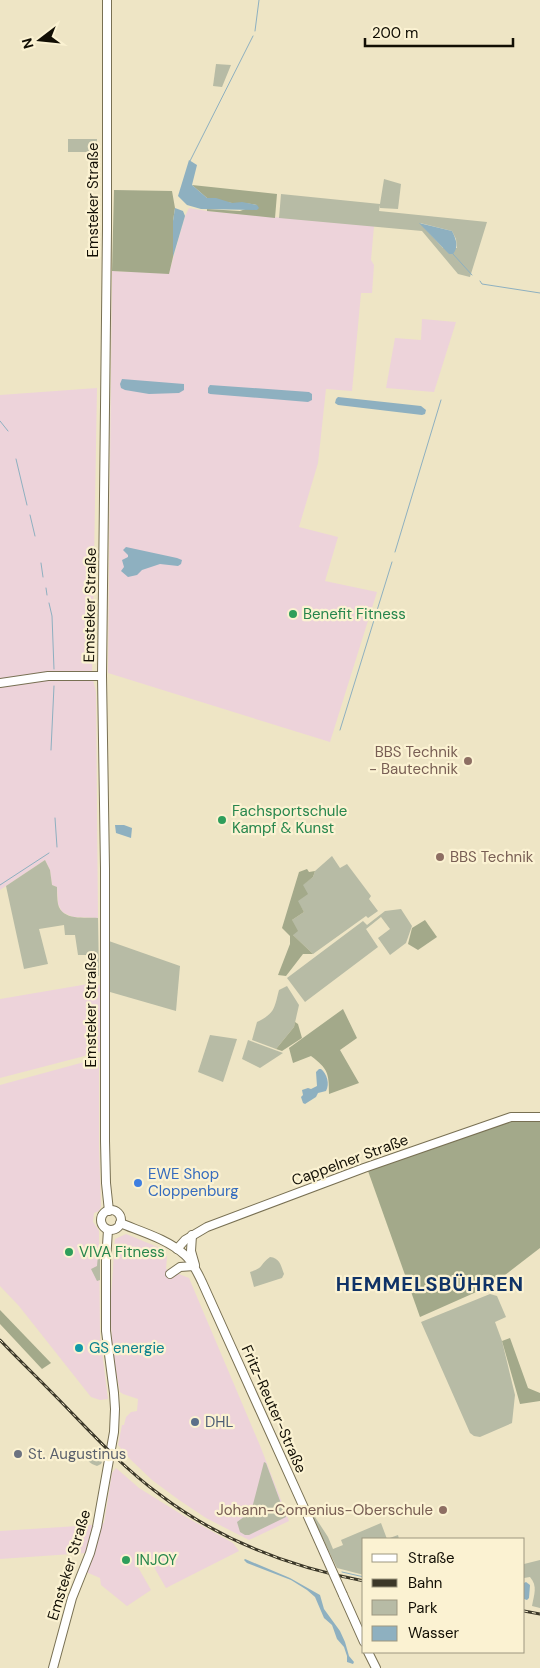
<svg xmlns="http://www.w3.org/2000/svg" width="540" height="1668" font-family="'DM Sans',sans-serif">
	<rect width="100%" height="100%" fill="#eee5c5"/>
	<!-- commercial -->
	<g fill="#edd3da">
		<polygon points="189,208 207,211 374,226 371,260 374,265 372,293 361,293 352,391 326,389 318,463 299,527 338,537 325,581 377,592 330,742 108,673 112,271 169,273 185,216"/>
		<polygon points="422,319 456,322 434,392 386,388 395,338 421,340"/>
		<polygon points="97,388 92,676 96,692 98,918 73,917 62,912 58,904 57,887 52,885 50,870 45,860 0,890 0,395"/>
		<polygon points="94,983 100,985 100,1052 0,1078 0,999"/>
		<polygon points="99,1058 99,1147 101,1206 99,1211 94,1213 93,1222 99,1231 100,1335 108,1399 100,1400 91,1397 19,1306 0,1286 0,1085"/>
		<polygon points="126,1234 165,1250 167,1257 166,1269 189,1278 261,1448 289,1521 249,1540 206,1518 179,1500 152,1480 130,1459 118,1445 122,1425 124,1425 126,1417 131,1412 137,1411 138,1399 123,1394 120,1392 113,1357 111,1325 111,1296 115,1239"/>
		<polygon points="116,1468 139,1488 184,1516 233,1543 239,1551 166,1588 147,1555 144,1554 135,1562 151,1590 127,1606 101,1585 100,1578 86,1572 90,1561 93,1559 86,1553 0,1559 0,1531 93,1525 104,1523 112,1473"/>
	</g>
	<!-- green -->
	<g fill="#b7bba5" fill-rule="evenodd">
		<polygon points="216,64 231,65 222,87 213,86"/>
		<polygon points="68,139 97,139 96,152 68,152"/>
		<path d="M384,179L401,184L398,209L380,208V205L379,211L487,222L470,277L458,274L422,231L279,218L281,194L380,204ZM420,223L452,231L456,239L457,248H443Z"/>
		<polygon points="332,856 340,868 347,864 371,896 369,899 378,911 368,918 366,916 313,954 293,935 292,920 304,912 297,901 302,885 313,877 315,871"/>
		<path d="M45,860L50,870L52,885L57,887C57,892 57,899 58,904C62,921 85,917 98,918L99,976L94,977V955H78L75,935H65L64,925L39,929L48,964L24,969L6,886Z"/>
		<polygon points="401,909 412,926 406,943 390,955 378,938 390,929 381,917 366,929 378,947 305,1002 287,978 363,921 367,925 385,911"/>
		<polygon points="106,940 180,966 176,1011 110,992"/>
		<path d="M287,986L299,1005L294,1027L276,1049L252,1040L257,1022C275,1013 274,1009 279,990Z"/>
		<polygon points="210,1035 237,1039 223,1082 198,1072"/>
		<polygon points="248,1040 283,1053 260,1068 242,1059"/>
		<polygon points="100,1254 100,1280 97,1281 91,1269 97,1266 98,1255"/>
		<path d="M270,1257C280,1258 281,1266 284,1274L282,1278L254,1287L250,1272C264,1268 260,1264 270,1257Z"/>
		<polygon points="490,1294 497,1296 506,1317 495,1322 502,1341 515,1395 512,1423 480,1437 474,1436 470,1433 421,1322"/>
		<path d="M87,1451L95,1453L98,1460L102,1462L101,1464L97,1466C90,1464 84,1459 87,1451Z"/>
		<polygon points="264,1462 266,1463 286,1517 249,1535 245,1535 240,1532 237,1522 245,1516 247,1511 251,1512"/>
		<polygon points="315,1517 328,1537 333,1549 343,1545 341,1540 381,1523 387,1539 398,1535 399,1539 364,1539 364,1575 337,1568 313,1518"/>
		<path d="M540,1560V1608L532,1606C534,1595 538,1586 530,1577L524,1578V1564Z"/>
	</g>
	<!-- forest -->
	<g fill="#a3a98a">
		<path d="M192,185L277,194L275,218L207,211V209L240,211L257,205C248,203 240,203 232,203C223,202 216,198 207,198Z"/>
		<polygon points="114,190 172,191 175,208 173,221 173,257 169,274 112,271"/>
		<polygon points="307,869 309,872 315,871 313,877 303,885 308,894 298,901 304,912 292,920 298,931 293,935 313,954 303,954 286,976 278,975 290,944 290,936 282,928 299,872"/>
		<polygon points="425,920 437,937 418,950 408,944 412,928"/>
		<path d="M343,1009L357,1038L340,1050L359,1083L329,1094C329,1073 328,1069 311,1056L293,1063L289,1048Z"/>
		<polygon points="295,1022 298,1024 302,1038 282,1051 276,1049 294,1027"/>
		<polygon points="512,1121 540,1122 540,1248 492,1285 420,1317 368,1171"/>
		<polygon points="0,1310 51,1363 42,1369 0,1324"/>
		<polygon points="510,1338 528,1388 540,1393 540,1401 520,1404 502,1341"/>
	</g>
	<!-- water -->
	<g fill="#8eb0c0">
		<polygon points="189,160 197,165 192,185 207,198 216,198 232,203 242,202 257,205 259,208 257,210 201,209 187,205 178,196"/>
		<polygon points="175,208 183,211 185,216 173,257 173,221"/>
		<path d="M419,223L452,231C456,239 459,247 453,254H449Z"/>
		<polygon points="122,379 184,384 184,390 179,393 149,394 125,390 121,388 120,384"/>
		<polygon points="210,385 309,392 312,394 312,400 308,402 210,394 208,393 208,388"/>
		<polygon points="338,397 421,406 426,410 425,414 422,415 338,405 335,403 336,399"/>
		<polygon points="126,547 177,558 182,560 181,564 178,566 160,564 142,570 137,575 128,577 121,571 124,567 122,560 128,557 128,555 123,550"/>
		<polygon points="115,825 124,825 132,828 131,838 116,833"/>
		<path d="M319,1069H321C327,1074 330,1084 326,1091L318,1093L316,1097L305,1104L303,1103L301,1097L303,1095L302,1090L308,1088L311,1089L317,1086L316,1072Z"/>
		<polygon points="245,1559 290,1578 320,1595 324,1609 340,1631 345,1642 349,1656 354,1662 353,1664 347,1662 347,1656 344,1647 337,1639 332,1625 324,1618 315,1597 307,1590 291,1580 247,1563 244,1560"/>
		<polygon points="526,1582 530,1585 529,1598 527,1600 524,1599 524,1583"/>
	</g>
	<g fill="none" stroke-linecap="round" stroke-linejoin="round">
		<!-- stream -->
		<g stroke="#8eb0c0" stroke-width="1">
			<polyline points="255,31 259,0"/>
			<polyline points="190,161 253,36"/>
			<polyline points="453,254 472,275"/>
			<polyline points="480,281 482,284 540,293"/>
			<polyline points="0,421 8,431"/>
			<polyline points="16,459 27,505"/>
			<polyline points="30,515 35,536"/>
			<polyline points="395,552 441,400"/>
			<polyline points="41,563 43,577"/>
			<polyline points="46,588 47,595"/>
			<polyline points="49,603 52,616 54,669"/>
			<polyline points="340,730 392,562"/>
			<polyline points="51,750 54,686"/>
			<polyline points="55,818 57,847"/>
			<polyline points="0,885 49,853"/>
			<polyline points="342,1572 364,1577"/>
		</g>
		<defs>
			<g id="secondary">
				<polyline points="107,0 107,229 102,676 105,868 105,1141 106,1183 109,1211"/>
				<polyline points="0,683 48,676 102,676"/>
				<circle cx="111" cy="1220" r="10"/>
				<path d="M120,1223C142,1232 167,1239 185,1255C193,1262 197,1272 202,1282L305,1510"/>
				<polyline points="192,1235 191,1251 195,1265"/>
				<polyline points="177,1249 185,1240 207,1227 364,1168 511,1117 540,1117"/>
				<polyline points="170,1274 180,1267 194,1266"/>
				<polyline points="343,1595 364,1642"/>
				<polyline points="368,1652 376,1668"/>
				<polyline points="53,1668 72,1598 90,1553 97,1527 114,1432 115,1409 114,1393 106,1331 106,1261 108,1230"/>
			</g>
		</defs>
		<!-- secondary casing -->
		<use href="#secondary" stroke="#787053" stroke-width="10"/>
		<!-- secondary -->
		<use href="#secondary" stroke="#fff" stroke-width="8"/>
		<defs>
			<g id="rail">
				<path d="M0,1340C22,1363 45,1385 67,1408C96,1438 125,1469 159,1494C219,1540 290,1567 364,1581"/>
				<polyline points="524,1611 540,1614"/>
			</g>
		</defs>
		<!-- rail casing -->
		<use href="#rail" stroke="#3c3829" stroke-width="3"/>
		<!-- rail -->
		<use href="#rail" stroke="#fbf2d2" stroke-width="1" stroke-dasharray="4" stroke-linecap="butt"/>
		<defs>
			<polyline id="secondary-bridge" points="305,1510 343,1595"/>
		</defs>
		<!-- secondary-bridge casing -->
		<use href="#secondary-bridge" stroke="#787053" stroke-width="10" stroke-linecap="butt"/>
		<!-- secondary-bridge -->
		<use href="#secondary-bridge" stroke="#fff" stroke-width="8"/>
	</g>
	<!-- markers -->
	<g fill="#2e9e5b" stroke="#fbf2d2" stroke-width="2">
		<circle cx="293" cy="614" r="5"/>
		<circle cx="222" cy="820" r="5"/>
		<circle cx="69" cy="1252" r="5"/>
		<circle cx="126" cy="1560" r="5"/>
	</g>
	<g fill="#8d6e63" stroke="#fbf2d2" stroke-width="2">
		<circle cx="468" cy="761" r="5"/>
		<circle cx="440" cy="857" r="5"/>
		<circle cx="443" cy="1510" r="5"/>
	</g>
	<circle fill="#3f7fe0" stroke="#fbf2d2" stroke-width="2" cx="138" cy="1183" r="5"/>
	<circle fill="#0f9aa8" stroke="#fbf2d2" stroke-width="2" cx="79" cy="1348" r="5"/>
	<circle fill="#5c6f8a" stroke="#fbf2d2" stroke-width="2" cx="195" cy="1422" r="5"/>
	<circle fill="#6b7280" stroke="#fbf2d2" stroke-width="2" cx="18" cy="1454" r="5"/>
	<g text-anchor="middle" stroke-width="4.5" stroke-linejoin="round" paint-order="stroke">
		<!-- street labels -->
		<g font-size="15" fill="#110e04" stroke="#fbf2d2">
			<text transform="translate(93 200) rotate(-90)" y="5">Emsteker Straße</text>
			<text transform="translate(90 605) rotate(-89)" y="5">Emsteker Straße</text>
			<text transform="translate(91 1010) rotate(-90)" y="5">Emsteker Straße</text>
			<text transform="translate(350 1160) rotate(-20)" y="5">Cappelner Straße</text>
			<text transform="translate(274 1409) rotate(66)" y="5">Fritz-Reuter-Straße</text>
			<text transform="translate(69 1565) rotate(-73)" y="5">Emsteker Straße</text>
		</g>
		<!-- leisure labels -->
		<g font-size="15" fill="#27864d" stroke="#fbf2d2" text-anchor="start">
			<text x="303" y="619">Benefit Fitness</text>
			<text x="232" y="816">Fachsportschule<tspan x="232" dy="17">Kampf &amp; Kunst</tspan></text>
			<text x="79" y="1257">VIVA Fitness</text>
			<text x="136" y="1565">INJOY</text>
		</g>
		<!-- education labels -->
		<g font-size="15" fill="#785e54" stroke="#fbf2d2" text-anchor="end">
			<text x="458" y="757">BBS Technik<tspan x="458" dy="17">- Bautechnik</tspan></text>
			<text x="450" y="862" text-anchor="start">BBS Technik</text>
			<text x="433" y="1515">Johann-Comenius-Oberschule</text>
		</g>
		<!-- shop labels -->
		<g font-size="15" fill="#366cbe" stroke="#fbf2d2" text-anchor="start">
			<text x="148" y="1179">EWE Shop<tspan x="148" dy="17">Cloppenburg</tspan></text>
		</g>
		<!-- culture labels -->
		<g font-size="15" fill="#0d838f" stroke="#fbf2d2" text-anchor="start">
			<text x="89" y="1353">GS energie</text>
		</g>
		<!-- service labels -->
		<g font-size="15" fill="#4e5e75" stroke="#fbf2d2" text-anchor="start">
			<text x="205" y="1427">DHL</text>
		</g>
		<!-- worship labels -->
		<g font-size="15" fill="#5b616d" stroke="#fbf2d2" text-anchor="start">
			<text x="28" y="1459">St. Augustinus</text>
		</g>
		<!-- district labels -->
		<g font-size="20" font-weight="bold" letter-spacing="1" fill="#103367" stroke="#fbf2d2">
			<text x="430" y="1291">HEMMELSBÜHREN</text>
		</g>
	</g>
	<!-- legend -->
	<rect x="362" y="1538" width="162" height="115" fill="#fbf2d2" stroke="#9d9780"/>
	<rect x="372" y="1554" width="25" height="8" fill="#ffffff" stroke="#9d9780"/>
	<text x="408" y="1563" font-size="15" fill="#110e04">Straße</text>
	<rect x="372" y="1579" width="25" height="8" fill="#3c3829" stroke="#9d9780"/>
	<text x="408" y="1588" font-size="15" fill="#110e04">Bahn</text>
	<rect x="372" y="1600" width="25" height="15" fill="#b7bba5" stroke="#9d9780"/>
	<text x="408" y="1613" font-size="15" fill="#110e04">Park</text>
	<rect x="372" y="1626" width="25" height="15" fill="#8eb0c0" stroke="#9d9780"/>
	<text x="408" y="1638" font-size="15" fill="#110e04">Wasser</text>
	<!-- north arrow -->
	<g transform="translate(40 40) rotate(254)" stroke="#fbf2d2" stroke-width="4" paint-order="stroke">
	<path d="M0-4L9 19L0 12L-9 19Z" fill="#110e04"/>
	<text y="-8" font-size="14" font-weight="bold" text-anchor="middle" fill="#110e04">N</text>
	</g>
	<!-- scale -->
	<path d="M365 38v8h148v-8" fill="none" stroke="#110e04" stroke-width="2.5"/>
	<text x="372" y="38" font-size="15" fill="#110e04" stroke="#fbf2d2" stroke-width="4" paint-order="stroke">200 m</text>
</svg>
